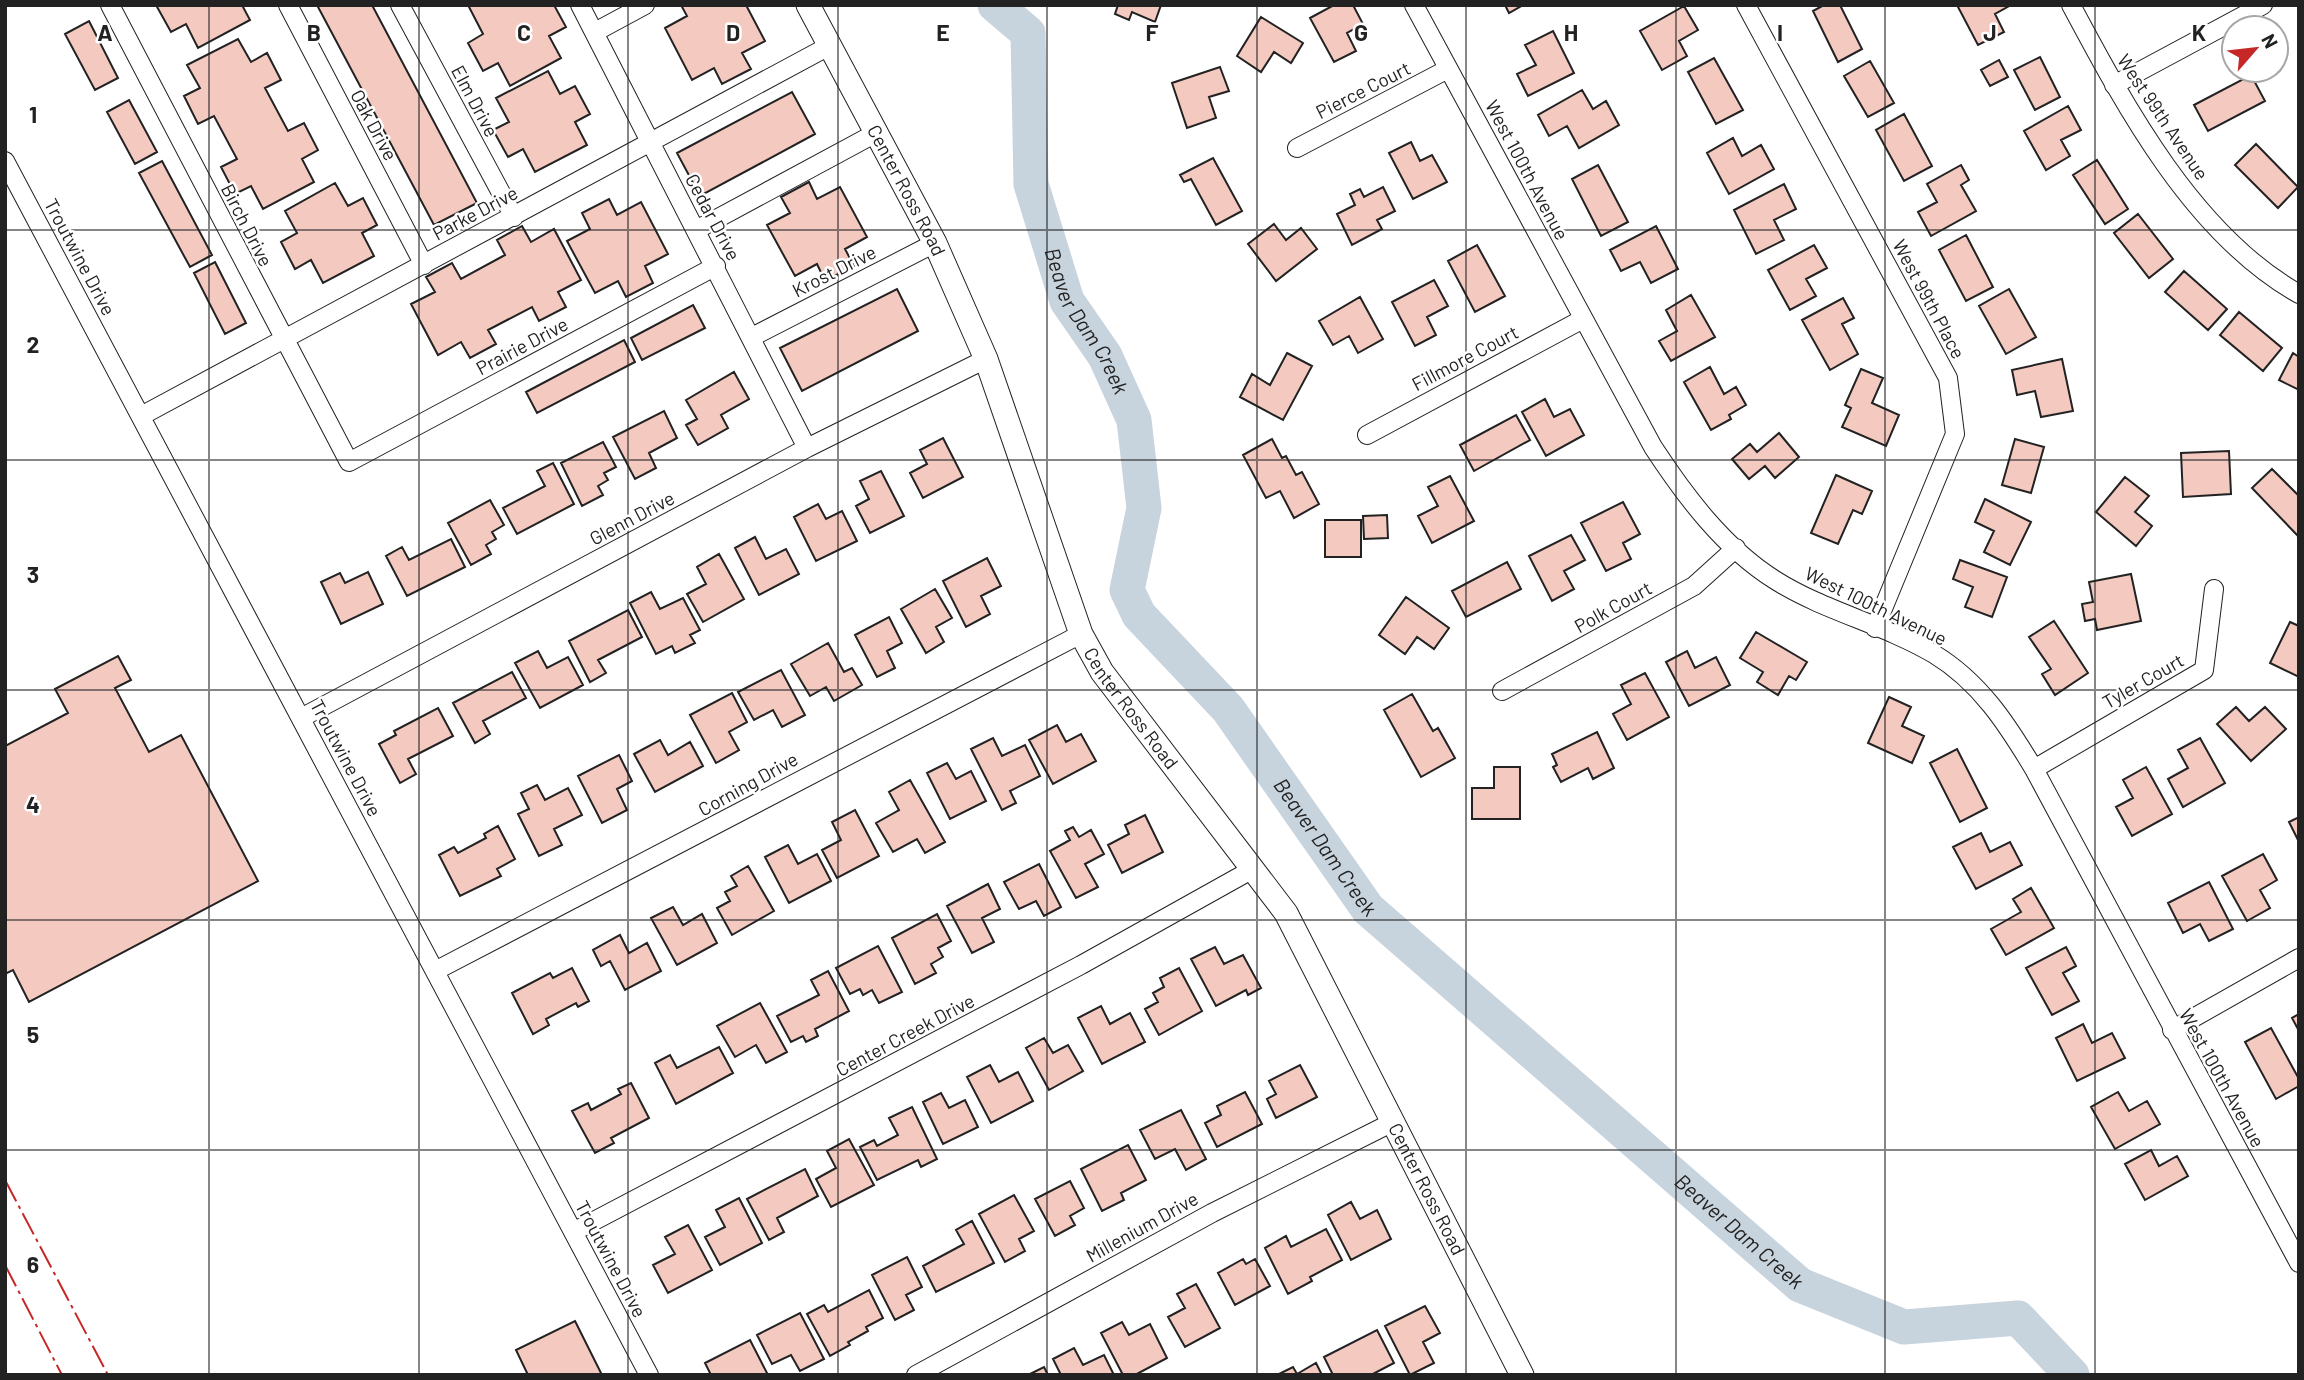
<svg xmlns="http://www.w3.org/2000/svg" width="2304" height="1380" font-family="Barlow,sans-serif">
<rect width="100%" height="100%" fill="#fff"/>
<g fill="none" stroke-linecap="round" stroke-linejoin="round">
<path stroke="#c7d3dd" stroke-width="35" id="s1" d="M995 5 1028 33 1031 184 1067 301 1105 356 1134 420 1144 508 1127 590 1139 615 1228 709 1368 909 1800 1285 1904 1327 2018 1318 2072 1375"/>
</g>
<path fill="#f3c9c0" stroke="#222" stroke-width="2" d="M156 5H242L250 20 198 48 186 24 171 32Z
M317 5H372L477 203 434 225Z
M468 5H554L566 27 549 36 561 58 510 86 498 63 483 71 468 43 483 34Z
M681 5H746L765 41 742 53 751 69 722 84 714 68 692 80 665 28 687 16Z
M1118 5H1161L1155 22 1132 12 1129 20 1115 14Z
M1334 5H1353L1363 24 1347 33 1356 51 1334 62 1310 18Z
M1505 5H1523L1509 13Z
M1824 5H1840L1862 49 1838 62 1813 11Z
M1957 5H2011L1995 14 2004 32 1978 45Z
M1684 6 1698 30 1679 41 1687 56 1662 70 1640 31Z
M1261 17 1303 43 1291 63 1274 52 1261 72 1237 56Z
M89 21 118 78 95 90 65 34Z
M1553 31 1574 73 1528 96 1517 74 1536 65 1525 45Z
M238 39 251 62 267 53 281 80 265 88 288 131 304 123 318 150 302 159 314 182 263 209 251 186 235 194 221 167 237 159 214 116 198 124 184 96 200 88 187 65Z
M2040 57 2060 97 2035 110 2014 70Z
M1714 58 1743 110 1716 124 1688 72Z
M1999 60 2008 77 1990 86 1981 70Z
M1870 61 1894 103 1868 117 1844 76Z
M1220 67 1229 91 1209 97 1216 118 1187 128 1172 83Z
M548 71 560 94 575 86 590 114 575 122 587 145 535 172 523 149 508 157 493 130 509 122 496 98Z
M2251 75 2265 101 2208 131 2194 105Z
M1582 90 1593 109 1606 101 1619 125 1579 148 1567 126 1549 136 1538 115Z
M792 92 815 134 700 196 677 153Z
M129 100 157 152 135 164 107 112Z
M2068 106 2081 130 2061 140 2070 156 2046 170 2024 131Z
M1904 114 1932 166 1904 181 1876 130Z
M1733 138 1742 156 1761 145 1774 169 1729 194 1707 153Z
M1411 142 1420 161 1432 155 1447 182 1413 199 1389 153Z
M2256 144 2298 187 2278 208 2235 165Z
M1213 158 1242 211 1216 225 1191 179 1184 182 1180 175Z
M2097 160 2128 209 2105 224 2073 175Z
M162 161 212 255 190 267 139 173Z
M1598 165 1628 222 1601 236 1572 179Z
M1961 165 1969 180 1961 185 1976 211 1931 236 1918 212 1937 202 1927 184Z
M809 182 817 199 840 187 867 237 845 249 854 266 825 281 817 264 795 276 767 225 790 213 781 197Z
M335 183 348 206 363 198 377 225 362 233 374 256 323 283 311 260 295 269 281 242 297 233 285 211Z
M1784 184 1796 209 1774 220 1784 240 1756 254 1734 210Z
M1383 187 1395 211 1377 220 1382 229 1352 245 1337 214 1355 205 1350 194 1360 189 1364 197Z
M609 199 617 215 641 202 668 254 645 266 653 283 626 297 618 281 595 293 567 241 590 229 582 213Z
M2138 214 2173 259 2149 278 2114 233Z
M1274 224 1286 240 1301 228 1317 249 1276 281 1248 244Z
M522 226 531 242 554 229 581 280 558 292 566 307 539 321 532 307 488 330 496 344 470 358 461 342 438 355 411 304 435 292 426 277 452 263 461 279 505 255 497 240Z
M1656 226 1678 269 1651 283 1640 262 1621 271 1610 250Z
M1966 235 1993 287 1966 301 1939 250Z
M1477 245 1505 296 1475 312 1448 261Z
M1814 245 1827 268 1806 279 1816 296 1790 310 1768 270Z
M215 262 246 323 225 334 194 273Z
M2184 271 2227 309 2208 330 2165 292Z
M1434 280 1448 306 1427 317 1436 335 1415 346 1392 302Z
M897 289 918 331 802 391 780 348Z
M2009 289 2036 337 2006 354 1979 306Z
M1691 295 1715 337 1671 361 1659 341 1677 331 1666 310Z
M1360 297 1383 339 1358 353 1349 336 1333 345 1319 321Z
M1843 298 1854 318 1842 324 1858 354 1830 370 1802 320Z
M693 305 705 328 642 360 631 338Z
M2239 312 2282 348 2263 371 2220 335Z
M624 340 635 362 537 413 526 392Z
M1287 353 1312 366 1283 420 1240 397 1252 374 1270 385Z
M2293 353 2299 357V390L2279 380Z
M2062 359 2073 411 2041 417 2035 391 2017 395 2012 370Z
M1710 367 1724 394 1736 387 1746 405 1729 415 1731 419 1711 430 1684 382Z
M1861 369 1883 378 1872 403 1899 415 1886 446 1842 427 1851 408 1845 405Z
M734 372 749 399 721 415 728 428 698 445 686 425 697 419 686 400Z
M1545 399 1554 417 1570 409 1584 435 1546 456 1522 412Z
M664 411 677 438 649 453 656 468 635 479 613 437Z
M1516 415 1530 440 1474 471 1460 445Z
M1779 433 1799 457 1775 478 1765 466 1749 479 1732 459 1750 444 1757 452Z
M943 438 963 477 923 498 910 473 927 464 920 450Z
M1272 439 1282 458 1286 456 1296 475 1302 472 1319 504 1294 518 1280 491 1266 498 1243 455Z
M2015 439 2044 447 2031 493 2002 485Z
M603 442 616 467 604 473 608 480 598 486 603 495 582 506 561 463Z
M2229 451 2231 494 2183 497 2181 453Z
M553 463 574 504 517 534 503 508 545 486 537 471Z
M2272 469 2299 496 2298 536 2252 488Z
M881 471 904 516 870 533 856 506 869 499 860 481Z
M1836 475 1872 491 1862 514 1853 510 1838 544 1811 533Z
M1450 476 1474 521 1432 543 1418 516 1438 506 1428 487Z
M2125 477 2149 496 2135 512 2152 526 2136 546 2096 512Z
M1985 499 2031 522 2010 565 1984 552 1994 531 1975 522Z
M490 500 504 525 492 532 496 539 486 545 491 554 471 565 448 523Z
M1623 502 1640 534 1623 543 1631 559 1606 571 1581 523Z
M818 504 826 519 842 511 857 541 816 561 794 517Z
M1387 515 1388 538 1364 539 1363 516Z
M1325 520H1361V557H1325Z
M1571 535 1585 560 1564 571 1574 589 1552 601 1529 556Z
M755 537 766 559 786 549 799 574 759 595 735 548Z
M451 539 465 567 407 596 386 556 402 547 409 560Z
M719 554 744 599 703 622 687 594 706 584 697 567Z
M987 558 1001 586 981 596 990 614 966 627 943 581Z
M1960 560 2007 577 1992 617 1965 607 1973 587 1953 579Z
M1507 562 1521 589 1466 617 1452 591Z
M368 572 383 604 341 624 321 582 340 573 345 583Z
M2131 574 2141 621 2097 630 2095 619 2085 621 2082 604 2093 602 2089 582Z
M935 589 952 618 936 627 944 642 926 653 901 609Z
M651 592 660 609 683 598 700 630 690 635 695 643 675 653 672 646 656 654 630 603Z
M1406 597 1449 628 1434 649 1417 637 1405 654 1379 635Z
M628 610 642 637 598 660 606 673 590 682 569 641Z
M889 617 902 643 887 651 895 668 877 677 855 635Z
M2054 621 2088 673 2055 695 2042 674 2051 669 2029 637Z
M2290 622 2299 626V677L2270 663Z
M1756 632 1807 662 1796 680 1789 676 1778 695 1757 682 1763 672 1740 658Z
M828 643 844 672 852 668 862 685 834 701 826 687 810 696 791 664Z
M538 651 547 668 568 657 583 685 540 708 515 663Z
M1687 651 1695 668 1716 657 1730 685 1689 706 1666 662Z
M118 656 131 680 115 688 149 752 181 735 258 881 29 1002 13 970 5 974V746L68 713 55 689Z
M781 670 805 715 782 727 773 710 754 720 738 692Z
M512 672 526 698 483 721 490 734 475 743 453 703Z
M1645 673 1669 717 1627 740 1613 714 1631 704 1621 685Z
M732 693 747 722 729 732 739 750 716 763 690 715Z
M1412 694 1433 731 1438 728 1455 758 1421 777 1384 710Z
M1889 697 1911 707 1902 726 1924 736 1912 763 1868 743Z
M2236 707 2249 721 2265 707 2286 729 2251 761 2217 724Z
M438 708 453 736 408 759 416 774 400 783 379 744 396 735 394 731Z
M1057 725 1066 742 1081 734 1096 761 1053 784 1029 740Z
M1597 732 1614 768 1593 779 1588 768 1561 782 1553 767 1557 765 1552 754Z
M993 738 1002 756 1025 745 1040 776 1010 791 1016 803 1002 810 971 749Z
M2200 738 2225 783 2183 807 2168 779 2188 768 2178 750Z
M660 740 668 755 690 742 703 766 655 792 634 754Z
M1957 749 1987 808 1960 822 1930 763Z
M619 755 632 781 617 789 627 810 602 823 578 776Z
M947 763 956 779 971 771 986 801 950 819 927 773Z
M1494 767H1520V819H1472V788H1494Z
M2146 767 2172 814 2132 836 2116 807 2133 798 2123 780Z
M910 780 945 842 925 853 917 839 893 852 876 823 899 810 889 792Z
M537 785 545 800 568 788 582 815 554 829 562 845 539 856 518 814 529 809 521 793Z
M855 810 879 856 837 878 822 850 841 840 832 822Z
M1145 815 1163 852 1122 873 1108 845 1129 834 1125 825Z
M2299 817V842L2289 822Z
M498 826 515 859 497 869 501 876 460 896 439 855 454 847 458 853 486 838 484 834Z
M1073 827 1079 837 1091 830 1104 854 1085 864 1098 887 1076 898 1050 851 1070 840 1065 831Z
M1981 833 1990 852 2010 842 2022 865 1976 889 1953 847Z
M788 845 798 864 817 854 831 881 789 903 765 857Z
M2263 854 2277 880 2260 890 2270 908 2247 921 2222 876Z
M1039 864 1061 907 1044 916 1036 901 1019 909 1004 882Z
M748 866 774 911 732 935 717 908 730 901 725 892 737 886 731 876Z
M2209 882 2233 929 2209 941 2200 924 2183 933 2168 903Z
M988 884 1000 909 982 918 994 942 972 953 947 906Z
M2031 888 2054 928 2006 955 1991 929 2021 912 2013 899Z
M673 907 683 925 702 914 717 943 677 965 651 918Z
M937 914 951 941 938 948 943 957 931 964 936 973 915 984 892 938Z
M620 935 629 953 647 943 661 971 625 990 610 961 601 966 593 950Z
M878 946 902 992 879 1003 872 990 863 995 860 989 850 994 836 968Z
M1215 947 1224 964 1243 955 1261 988 1248 995 1246 990 1216 1006 1191 959Z
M2066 947 2076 966 2063 973 2079 1001 2052 1015 2026 968Z
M572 968 589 1001 578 1007 576 1003 546 1019 549 1025 533 1034 512 993 550 973 553 978Z
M1179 968 1202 1011 1159 1035 1145 1009 1158 1002 1153 993 1164 987 1160 978Z
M828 971 849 1011 815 1029 818 1036 806 1042 803 1036 791 1042 777 1016 819 995 811 980Z
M760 1003 787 1052 766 1063 756 1045 735 1057 717 1026Z
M1101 1006 1110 1024 1130 1013 1145 1042 1102 1064 1078 1018Z
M2299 1014V1031L2292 1018Z
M2083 1024 2092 1043 2112 1033 2125 1058 2077 1081 2056 1038Z
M2271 1028 2299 1079V1086L2276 1099 2245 1042Z
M1044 1038 1053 1053 1068 1045 1083 1071 1049 1090 1026 1048Z
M719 1047 733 1073 676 1104 655 1063 670 1055 677 1068Z
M990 1065 999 1082 1018 1072 1033 1101 991 1123 967 1077Z
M1300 1065 1317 1097 1276 1118 1267 1099 1276 1094 1269 1081Z
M631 1083 649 1118 611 1138 614 1143 595 1153 572 1111 588 1103 591 1110 621 1094 618 1089Z
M1245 1092 1262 1124 1217 1147 1205 1123 1221 1115 1217 1106Z
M2118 1092 2129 1111 2147 1101 2160 1124 2115 1149 2091 1107Z
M941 1093 949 1108 965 1100 978 1127 943 1144 923 1102Z
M912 1107 937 1159 921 1167 918 1160 877 1180 860 1147 874 1140 877 1146 898 1135 889 1118Z
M1181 1110 1206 1159 1186 1170 1175 1149 1155 1159 1140 1130Z
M849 1139 874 1185 831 1207 816 1179 836 1168 827 1151Z
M1128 1145 1146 1180 1121 1193 1124 1200 1102 1211 1081 1169Z
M2151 1150 2159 1166 2177 1156 2188 1176 2145 1200 2125 1164Z
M805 1169 818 1196 777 1218 784 1232 769 1240 747 1199Z
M1070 1181 1084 1208 1070 1216 1075 1225 1055 1236 1035 1199Z
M1014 1195 1034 1231 1019 1239 1025 1251 1005 1262 979 1214Z
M739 1198 762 1243 720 1265 705 1237 725 1227 716 1210Z
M1351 1202 1360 1219 1377 1210 1391 1239 1351 1260 1328 1215Z
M972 1221 994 1263 936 1292 923 1266 964 1244 956 1230Z
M688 1225 712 1270 668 1293 653 1265 675 1254 665 1237Z
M1326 1229 1342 1260 1310 1277 1312 1281 1288 1294 1265 1248 1286 1236 1291 1247Z
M907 1257 922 1287 906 1295 914 1310 895 1320 872 1275Z
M1243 1259 1246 1264 1255 1259 1270 1286 1235 1305 1218 1273Z
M1196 1284 1220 1328 1185 1347 1168 1317 1185 1308 1177 1294Z
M869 1290 883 1318 866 1327 868 1331 848 1342 850 1345 830 1356 807 1314 824 1305 828 1312Z
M1425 1306 1440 1333 1423 1342 1434 1363 1410 1375 1385 1326Z
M800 1313 824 1359 800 1371 791 1355 772 1364 757 1335Z
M575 1321 602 1375H528L516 1350Z
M1122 1322 1129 1335 1150 1324 1167 1358 1135 1375H1123L1101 1333Z
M1377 1330 1394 1363 1371 1375H1333L1324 1357Z
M750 1340 768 1375H711L705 1363Z
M1074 1348 1083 1365 1104 1355 1114 1375H1061L1053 1359Z
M1316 1363 1322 1375H1277L1293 1367 1297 1374Z
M1044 1367 1048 1375H1028Z"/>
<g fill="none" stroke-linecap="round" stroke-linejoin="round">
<g stroke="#222" stroke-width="20">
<path id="minor" d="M110 5 349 462 716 266
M288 5 424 265
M400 5 514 217
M580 5 807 448
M1414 5 1653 447C1685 496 1724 548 1775 580 1824 611 1883 624 1934 654 1980 682 2007 724 2034 769L2299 1263
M1746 5 1948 378 1955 434 1875 628
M2071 5C2126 108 2194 235 2299 294
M595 32 645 5
M2114 85 2263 5
M1297 148 1448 69
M5 161 649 1375
M696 230 876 133
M752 337 935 243
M141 416 829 46
M1367 435 1583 319
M1502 691 1694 586 1736 548
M301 718 807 448 986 359
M2034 769 2204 670 2214 589
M435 971 1081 634
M2172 1030 2299 958
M573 1232 1081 965 1253 869
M916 1375 1212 1213 1391 1123"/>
</g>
<g stroke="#222" stroke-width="25">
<g id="tertiary">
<path id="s2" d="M808 5 935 243 986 359 1081 634 1102 672 1286 913 1522 1375"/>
</g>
</g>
<use href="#minor" stroke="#fff" stroke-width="18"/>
<use href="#tertiary" stroke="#fff" stroke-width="23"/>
<path stroke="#c62828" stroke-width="2" stroke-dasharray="24 5 3.5 5" stroke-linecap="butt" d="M5 1180 108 1375
M5 1265 62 1375"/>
</g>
<path fill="none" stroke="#222" stroke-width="2" stroke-opacity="0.55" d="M209 5V1375M419 5V1375M628 5V1375M838 5V1375M1047 5V1375M1257 5V1375M1466 5V1375M1676 5V1375M1885 5V1375M2095 5V1375M5 230H2299M5 460H2299M5 690H2299M5 920H2299M5 1150H2299"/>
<g text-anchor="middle" stroke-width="5" stroke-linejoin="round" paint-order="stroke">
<g font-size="19" fill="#222" stroke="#fff">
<text transform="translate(1363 90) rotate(-27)" y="7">Pierce Court</text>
<text transform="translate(475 101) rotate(62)" y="7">Elm Drive</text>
<text transform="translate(2163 117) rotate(56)" y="7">West 99th Avenue</text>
<text transform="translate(374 125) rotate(62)" y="7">Oak Drive</text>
<text transform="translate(1527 170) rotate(62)" y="7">West 100th Avenue</text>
<text dy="7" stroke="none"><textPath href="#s2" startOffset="210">Center Ross Road</textPath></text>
<text transform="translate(475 213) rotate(-28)" y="7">Parke Drive</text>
<text transform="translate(713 217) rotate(62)" y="7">Cedar Drive</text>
<text transform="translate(247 225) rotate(63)" y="7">Birch Drive</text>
<text transform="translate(80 257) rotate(62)" y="7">Troutwine Drive</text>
<text transform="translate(834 271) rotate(-27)" y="7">Krost Drive</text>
<text transform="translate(1929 299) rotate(62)" y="7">West 99th Place</text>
<text transform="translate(522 346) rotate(-28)" y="7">Prairie Drive</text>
<text transform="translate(1465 358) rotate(-28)" y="7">Fillmore Court</text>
<text transform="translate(632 518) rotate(-28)" y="7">Glenn Drive</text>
<text transform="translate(1876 606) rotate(26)" y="7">West 100th Avenue</text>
<text transform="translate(1613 607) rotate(-29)" y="7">Polk Court</text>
<text transform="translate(2143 681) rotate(-30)" y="7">Tyler Court</text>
<text dy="7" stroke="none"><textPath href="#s2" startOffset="777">Center Ross Road</textPath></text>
<text transform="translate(346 758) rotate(62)" y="7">Troutwine Drive</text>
<text transform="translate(748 784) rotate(-29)" y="7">Corning Drive</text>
<text transform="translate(905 1035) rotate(-28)" y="7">Center Creek Drive</text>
<text transform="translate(2222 1078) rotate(61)" y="7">West 100th Avenue</text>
<text dy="7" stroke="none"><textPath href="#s2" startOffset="1344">Center Ross Road</textPath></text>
<text transform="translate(1142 1227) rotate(-29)" y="7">Millenium Drive</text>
<text transform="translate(611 1259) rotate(62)" y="7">Troutwine Drive</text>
</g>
<g font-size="21" font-style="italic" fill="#222" stroke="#fff">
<text dy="7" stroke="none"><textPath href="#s1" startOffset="343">Beaver Dam Creek</textPath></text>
<text dy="7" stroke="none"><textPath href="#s1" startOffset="952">Beaver Dam Creek</textPath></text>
<text dy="7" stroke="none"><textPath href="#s1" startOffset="1519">Beaver Dam Creek</textPath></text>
</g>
</g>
<g font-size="23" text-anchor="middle" font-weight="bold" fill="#222" stroke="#fff" stroke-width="5" stroke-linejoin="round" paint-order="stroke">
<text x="105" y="41">A</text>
<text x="314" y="41">B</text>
<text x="524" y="41">C</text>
<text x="733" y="41">D</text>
<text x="943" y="41">E</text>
<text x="1152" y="41">F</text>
<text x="1361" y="41">G</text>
<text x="1571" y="41">H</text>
<text x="1780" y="41">I</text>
<text x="1990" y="41">J</text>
<text x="2199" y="41">K</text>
<text x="33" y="123">1</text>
<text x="33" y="353">2</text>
<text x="33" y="583">3</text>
<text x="33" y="813">4</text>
<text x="33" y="1043">5</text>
<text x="33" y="1273">6</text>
</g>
<rect width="2304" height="1380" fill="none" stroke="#222222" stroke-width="14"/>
<g transform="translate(2255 49) rotate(62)"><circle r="33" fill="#ffffff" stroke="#a7a7a7" stroke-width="2"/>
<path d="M0-5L12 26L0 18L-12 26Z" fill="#c62828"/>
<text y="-10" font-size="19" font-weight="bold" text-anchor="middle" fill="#222222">N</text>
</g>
</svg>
